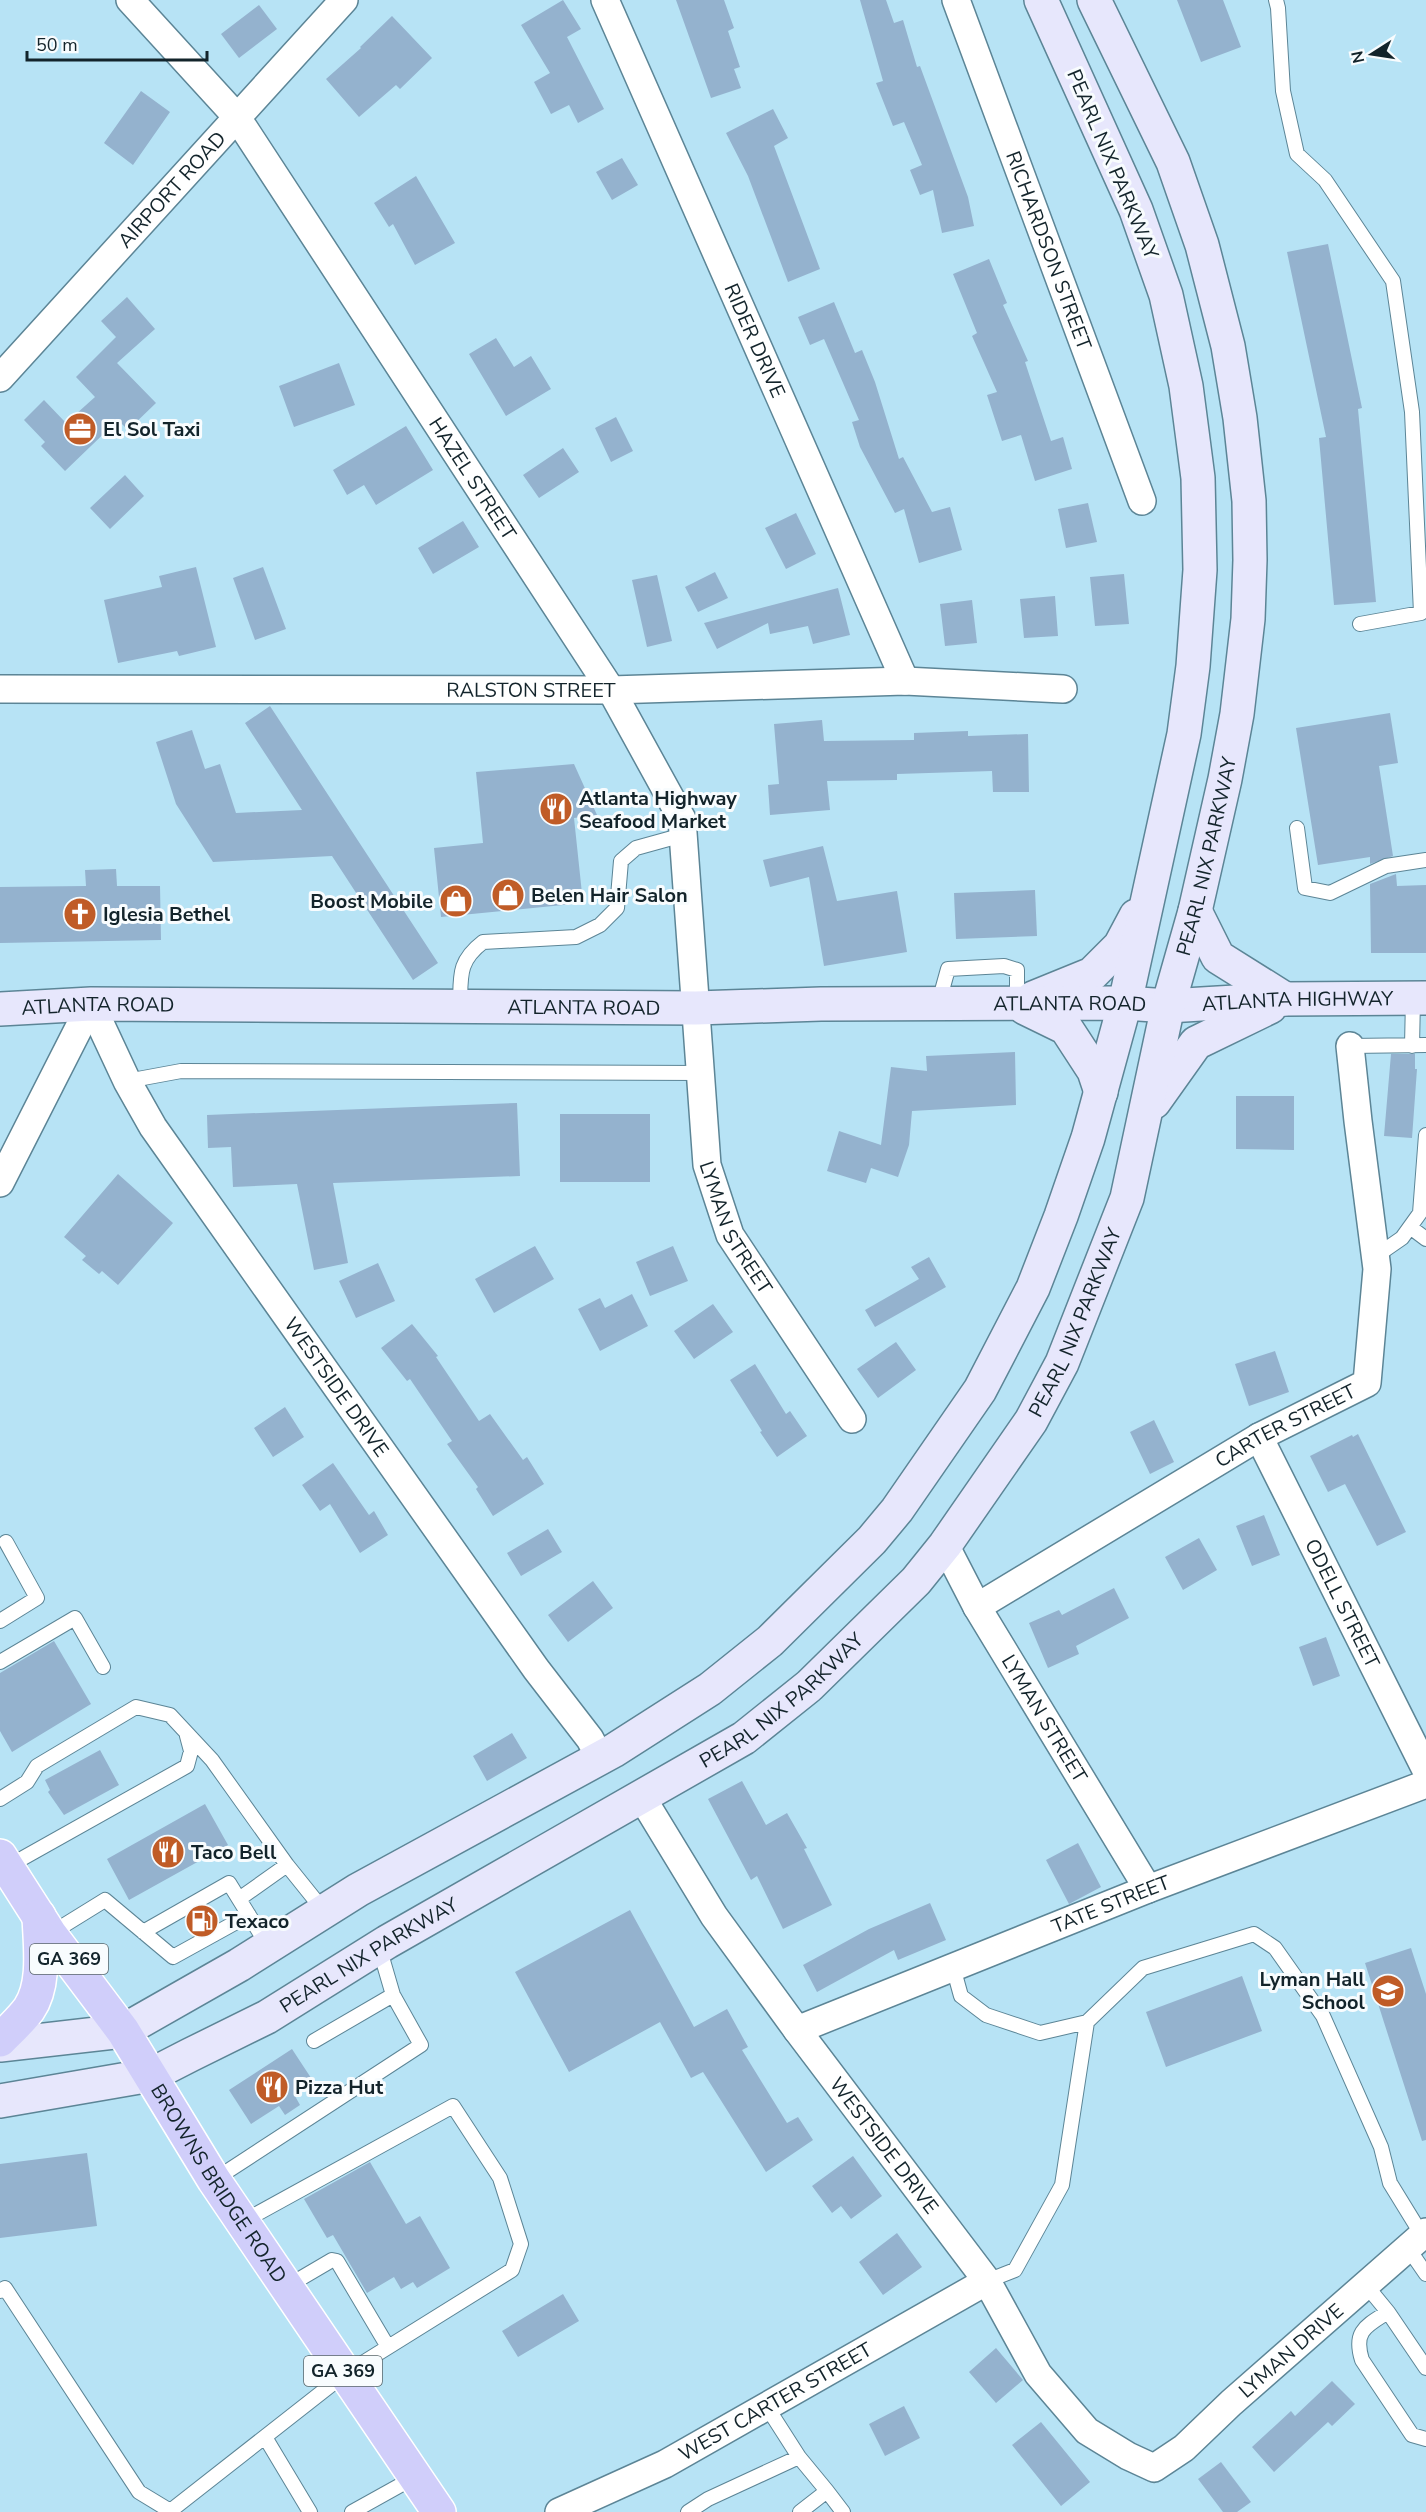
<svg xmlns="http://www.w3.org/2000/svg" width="1426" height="2512" font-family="'Nunito Sans',sans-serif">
<rect width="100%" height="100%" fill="#b7e3f5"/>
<path fill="#94b2ce" d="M563 0 581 29 567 37 604 109 578 123 569 105 551 114 534 82 550 73 521 25Z
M676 0H724L734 28 728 31 740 67 734 69 741 88 711 98Z
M860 0H886L894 23 903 20 917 67 920 66 968 197 974 226 942 233 933 190 920 195 910 170 922 165 904 122 893 126 876 83 883 81Z
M1177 0H1223L1241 47 1201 62Z
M259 5 277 29 239 58 221 34Z
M392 16 432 58 400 89 396 85 359 117 326 79 361 48 360 47Z
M141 91 170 112 133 165 104 143Z
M773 109 788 138 774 146 820 269 788 282 748 176 726 133Z
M622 158 638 185 612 200 596 172Z
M416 176 455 243 415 265 393 224 389 227 374 203Z
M1328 244 1362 408 1358 409 1376 602 1334 605 1319 438 1326 437 1287 252Z
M989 259 1007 303 1003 305 1028 361 1025 362 1051 441 1063 437 1072 469 1035 481 1021 435 1002 441 987 395 997 392 972 336 977 333 953 274Z
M127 297 155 329 117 363 156 403 128 430 118 420 65 471 41 446 45 442 24 420 44 400 66 423 95 397 76 377 116 337 101 321Z
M834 302 855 353 862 350 875 382 899 459 903 457 932 512 950 507 962 550 919 563 904 509 895 513 860 447 852 422 859 420 824 339 810 345 798 317Z
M496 338 514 367 531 356 551 389 506 416 469 354Z
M339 363 355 405 294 427 279 386Z
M616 417 633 451 611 462 595 428Z
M406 426 433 470 376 505 364 485 347 495 333 470Z
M563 448 579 472 539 498 523 475Z
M125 475 144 496 110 529 90 508Z
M1088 503 1097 542 1066 548 1058 509Z
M796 513 816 554 786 569 765 528Z
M463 521 479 547 433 574 418 548Z
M196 567 216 647 179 656 177 651 118 663 104 600 162 587 159 576Z
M263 567 286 629 255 640 233 578Z
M715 572 728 598 698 612 685 587Z
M1124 574 1129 624 1095 626 1090 577Z
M657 575 672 641 647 647 632 580Z
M838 588 850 635 813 644 808 626 770 634 768 623 717 649 704 623Z
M1055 596 1058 636 1024 638 1020 599Z
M972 600 977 643 945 646 940 604Z
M270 706 438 963 413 980 332 856 213 862 176 804 156 742 192 730 205 769 220 764 236 813 302 810 245 723Z
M1390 713 1398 763 1379 766 1393 856 1370 864V857L1318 865 1296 728Z
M822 720 824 741 914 740V733L968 731V736L1028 734 1029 792H993L992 771 897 774V780L827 781 830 810 770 815 768 785 779 784 774 724Z
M574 764 597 815 574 818 583 903 441 917 434 848 483 843 476 772Z
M823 846 837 901 897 891 907 952 824 966 809 877 770 887 763 860Z
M116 869 117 886H160L161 940 0 943V887L86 886 85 870Z
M1396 874 1397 886 1426 885V953H1371L1370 884Z
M1035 890 1037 936 956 939 954 893Z
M1015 1052 1016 1105 912 1111 909 1145 898 1177 871 1168 866 1183 827 1171 839 1131 881 1145 891 1067 927 1071 926 1056Z
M1391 1054H1415V1069H1417L1412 1138 1384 1136Z
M1236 1096H1294V1150L1236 1149Z
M517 1103 520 1176 333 1183 348 1263 314 1270 297 1184 233 1187 231 1147 208 1148 207 1115Z
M560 1114H650V1182H560Z
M118 1174 173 1223 118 1285 102 1271 99 1274 82 1260 86 1256 64 1237Z
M535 1246 554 1279 494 1313 475 1279Z
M673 1246 688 1281 650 1296 636 1262Z
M929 1257 946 1287 875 1327 865 1310 919 1279 911 1267Z
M378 1263 395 1301 356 1318 339 1281Z
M632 1294 648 1326 600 1351 578 1309 600 1298 605 1308Z
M713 1304 733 1332 694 1359 674 1331Z
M412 1324 438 1356 436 1357 479 1421 490 1414 523 1460 527 1457 544 1484 493 1516 476 1489 478 1487 447 1444 452 1441 410 1379 407 1381 381 1348Z
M896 1342 916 1370 878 1398 857 1369Z
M1275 1351 1289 1392 1249 1406 1235 1364Z
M755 1364 786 1414 790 1411 807 1436 777 1457 760 1432 762 1431 730 1380Z
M285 1407 304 1437 273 1457 254 1428Z
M1154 1420 1174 1462 1150 1474 1130 1432Z
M1358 1434 1406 1532 1377 1546 1345 1484 1328 1492 1310 1456 1352 1435 1353 1437Z
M333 1463 369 1515 374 1511 388 1535 360 1553 330 1504 320 1511 302 1485Z
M1264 1515 1280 1555 1252 1566 1236 1526Z
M548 1529 562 1552 521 1576 507 1553Z
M1199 1538 1217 1570 1183 1590 1165 1557Z
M593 1581 613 1608 568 1642 548 1615Z
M1114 1588 1129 1618 1076 1646 1079 1654 1048 1668 1029 1623 1059 1610 1062 1615Z
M1326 1637 1340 1676 1313 1686 1299 1647Z
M54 1641 91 1704 12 1752 0 1731V1673Z
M512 1733 527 1758 487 1781 473 1756Z
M100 1750 119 1785 64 1815 48 1792 50 1790 45 1780Z
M742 1781 766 1825 787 1813 807 1848 804 1849 832 1905 783 1929 757 1876 751 1880 708 1799Z
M205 1804 228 1845 129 1900 107 1859Z
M1078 1843 1101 1887 1069 1904 1046 1860Z
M930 1903 946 1940 898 1960 894 1950 817 1992 803 1965 869 1929Z
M630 1910 694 2027 727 2009 748 2047 742 2050 787 2123 798 2117 813 2140 766 2172 703 2072 691 2078 660 2022 569 2072 515 1972Z
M1411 1948 1426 1994V2140L1422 2141 1365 1963Z
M1242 1976 1262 2031 1166 2067 1146 2012Z
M292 2049 315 2084 295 2096 300 2105 285 2115 279 2106 251 2124 229 2090Z
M87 2153 97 2226 0 2238V2164Z
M853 2156 882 2196 851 2219 841 2206 832 2213 812 2186Z
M370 2162 406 2224 420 2216 450 2268 417 2288 413 2282 401 2289 394 2277 367 2293 333 2235 327 2238 304 2199Z
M897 2233 922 2267 883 2295 859 2262Z
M563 2294 579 2321 518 2357 502 2331Z
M996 2348 1023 2380 996 2403 969 2372Z
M1332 2381 1355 2404 1332 2426 1328 2422 1274 2472 1252 2447 1291 2411 1295 2416Z
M904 2406 920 2438 885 2456 869 2424Z
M1041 2422 1090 2482 1061 2506 1012 2445Z
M1221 2462 1251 2502 1237 2512H1223L1198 2479Z"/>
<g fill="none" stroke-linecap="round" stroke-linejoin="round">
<g stroke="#5c8596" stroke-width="16">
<path id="service" d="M1276 0 1278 8 1283 91 1297 154 1325 180 1393 281 1412 412 1421 613 1360 624
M1297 828 1305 888 1330 893 1386 866 1426 860
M938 1005 948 969 1004 966 1017 970V1005
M460 1007C461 977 457 962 483 942L576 937 600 925 617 908 621 861 636 848 683 835
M1350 1046 1426 1045
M1412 1046 1413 999
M127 1081 181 1071 701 1073
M1410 1227 1426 1239
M1376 1256 1402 1238 1420 1213 1426 1135
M0 1621 37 1598 6 1542
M0 1662 75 1618 103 1667
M0 1799 27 1782 37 1766 136 1707 170 1715 212 1760 287 1865 324 1911
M7 1867 187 1766 191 1751 187 1736
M239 1899 287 1865
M143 1932 229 1883 268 1946
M50 1934 105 1900 173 1957 249 1915
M953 1967 961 1996 986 2015 1040 2033 1087 2022
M314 2041 393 1995
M214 2180 421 2045 393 1995 379 1947
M1408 2248 1426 2274
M987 2281 1015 2270 1062 2185 1087 2022 1143 1968 1254 1934 1275 1948 1323 2016 1381 2147 1390 2183 1422 2235
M1365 2284 1388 2312 1426 2368
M286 2287 332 2260 337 2261 388 2347
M0 2291 5 2288 139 2492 172 2512
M1388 2312C1366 2326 1353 2331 1362 2360L1412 2435 1426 2439
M265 2437 310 2512
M799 2457 827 2491 800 2512
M827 2491 843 2512
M169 2512 345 2374 512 2270 521 2244 500 2178 453 2106 242 2222
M352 2512 415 2477
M688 2512 708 2499 799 2457 767 2407"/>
</g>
<g stroke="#5c8596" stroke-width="30">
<g id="minor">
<path id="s1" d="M130 0 236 116 611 690 682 819 707 1165 730 1235 852 1419"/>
<path id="s2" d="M605 0 905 681"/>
<path id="s3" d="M956 0 1142 501"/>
<path id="s4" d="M0 378 344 0"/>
<path id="s5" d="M0 689 611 690 905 681 1063 689"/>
<path id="s6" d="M91 1004 127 1081 153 1127 536 1669 590 1739 600 1758"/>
<path d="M0 1183 91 1004"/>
<path id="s7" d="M1259 1437 1426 1770"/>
<path id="s8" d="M945 1545 977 1607 1148 1889"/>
<path id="s9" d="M977 1607 1259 1437 1367 1383 1377 1269 1358 1121 1350 1046"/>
<path id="s10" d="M641 1796 714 1916 797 2030 987 2281 1038 2374 1087 2431 1128 2456 1154 2468 1184 2448 1231 2403 1426 2232"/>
<path id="s11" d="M797 2030 1148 1889 1426 1784"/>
<path id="s12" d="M559 2512 665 2464 987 2281"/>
</g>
</g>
<g stroke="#5c8596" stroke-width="36">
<g id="secondary">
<path d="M1195 911 1218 957 1285 999"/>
<path d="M1033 998 1092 974 1120 946 1136 916"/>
<path d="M1025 1008 1066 1028 1094 1071 1101 1092"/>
<path id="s13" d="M0 1009 91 1004 696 1008 821 1004 1125 1003 1168 1006 1285 999 1426 998"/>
<path d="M1154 1102 1196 1043 1270 1007"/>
<path d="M0 2045 123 2031 239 1965 358 1890 613 1751 710 1689 770 1641 872 1540 897 1510 980 1390 1033 1288 1061 1216 1088 1138 1125 1003 1184 734 1193 666 1200 570 1198 478 1186 386 1166 295 1136 210 1041 0"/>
<path id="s14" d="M0 2101 151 2075 190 2055 267 2017 387 1942 744 1738 809 1686 916 1581 945 1545 1031 1421 1062 1363 1127 1198 1168 1006 1195 911 1225 779 1237 714 1248 619 1250 560 1249 501 1240 418 1228 346 1202 245 1173 162 1094 0"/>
</g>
</g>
<g stroke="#fff" stroke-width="36">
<g id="primary">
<path id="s15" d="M0 1856 50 1934 123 2031 214 2180 439 2512"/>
<path d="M0 2040C10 2030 21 2020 29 2009 46 1984 40 1945 39 1916"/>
</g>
</g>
<use href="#service" stroke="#fff" stroke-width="14"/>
<use href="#minor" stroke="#fff" stroke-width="27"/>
<use href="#secondary" stroke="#e7e7fc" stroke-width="33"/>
<use href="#primary" stroke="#d0cefa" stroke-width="33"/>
</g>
<defs>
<g id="office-disc" transform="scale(1.725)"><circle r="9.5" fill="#c05c27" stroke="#f8fcfe"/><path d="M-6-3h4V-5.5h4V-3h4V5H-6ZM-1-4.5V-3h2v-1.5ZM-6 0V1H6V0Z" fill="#fff"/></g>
<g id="restaurant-disc" transform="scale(1.725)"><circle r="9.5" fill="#c05c27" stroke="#f8fcfe"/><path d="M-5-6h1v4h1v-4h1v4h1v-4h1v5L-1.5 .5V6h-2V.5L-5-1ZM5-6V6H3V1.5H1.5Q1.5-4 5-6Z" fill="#fff"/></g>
<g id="shop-disc" transform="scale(1.725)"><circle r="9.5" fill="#c05c27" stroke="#f8fcfe"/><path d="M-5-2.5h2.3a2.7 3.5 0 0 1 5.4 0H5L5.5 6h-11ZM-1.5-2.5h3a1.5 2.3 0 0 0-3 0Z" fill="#fff"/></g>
<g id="church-disc" transform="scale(1.725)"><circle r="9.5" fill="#c05c27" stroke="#f8fcfe"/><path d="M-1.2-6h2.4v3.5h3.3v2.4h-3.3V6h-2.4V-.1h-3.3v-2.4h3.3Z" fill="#fff"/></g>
<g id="fuel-disc" transform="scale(1.725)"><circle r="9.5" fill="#c05c27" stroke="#f8fcfe"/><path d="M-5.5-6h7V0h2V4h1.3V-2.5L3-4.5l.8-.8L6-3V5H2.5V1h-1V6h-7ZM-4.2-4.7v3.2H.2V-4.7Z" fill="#fff"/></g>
<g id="school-disc" transform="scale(1.725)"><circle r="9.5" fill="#c05c27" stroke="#f8fcfe"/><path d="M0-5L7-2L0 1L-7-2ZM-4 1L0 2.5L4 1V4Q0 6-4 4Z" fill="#fff"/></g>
</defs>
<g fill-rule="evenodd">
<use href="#office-disc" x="80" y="429"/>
<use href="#restaurant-disc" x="556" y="809"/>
<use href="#shop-disc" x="508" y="895"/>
<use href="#shop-disc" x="456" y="901"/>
<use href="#church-disc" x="80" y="914"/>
<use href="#restaurant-disc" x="168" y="1852"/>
<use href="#fuel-disc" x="202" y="1921"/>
<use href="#school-disc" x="1388" y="1991"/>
<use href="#restaurant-disc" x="272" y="2087"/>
</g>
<g text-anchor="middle" stroke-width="6" stroke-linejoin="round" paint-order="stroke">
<g fill="#f8fcfe" stroke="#58656a" stroke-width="1.5">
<rect x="30" y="1944" width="78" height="30" rx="4.5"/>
<rect x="304" y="2356" width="78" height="30" rx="4.5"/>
</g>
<g font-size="18" font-weight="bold" fill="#13242b">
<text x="69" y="1965">GA 369</text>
<text x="343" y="2377">GA 369</text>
</g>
<g font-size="20" fill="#13242b" stroke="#f8fcfe">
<text transform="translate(1113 164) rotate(67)" y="7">PEARL NIX PARKWAY</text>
<text dy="7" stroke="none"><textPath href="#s4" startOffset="255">AIRPORT ROAD</textPath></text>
<text dy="7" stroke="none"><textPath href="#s3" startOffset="267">RICHARDSON STREET</textPath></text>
<text dy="7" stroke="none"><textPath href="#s2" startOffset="372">RIDER DRIVE</textPath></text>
<text dy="7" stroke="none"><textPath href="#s1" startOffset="590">HAZEL STREET</textPath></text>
<text dy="7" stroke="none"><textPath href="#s5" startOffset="531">RALSTON STREET</textPath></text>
<text dy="7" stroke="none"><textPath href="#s14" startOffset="1860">PEARL NIX PARKWAY</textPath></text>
<text dy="7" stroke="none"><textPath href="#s13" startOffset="1298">ATLANTA HIGHWAY</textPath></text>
<text dy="7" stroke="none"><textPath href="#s13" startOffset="1070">ATLANTA ROAD</textPath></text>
<text dy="7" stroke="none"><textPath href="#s13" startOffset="98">ATLANTA ROAD</textPath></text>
<text dy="7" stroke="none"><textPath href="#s13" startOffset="584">ATLANTA ROAD</textPath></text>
<text dy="7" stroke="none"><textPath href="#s1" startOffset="1406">LYMAN STREET</textPath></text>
<text dy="7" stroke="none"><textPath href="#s14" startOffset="1374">PEARL NIX PARKWAY</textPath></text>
<text dy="7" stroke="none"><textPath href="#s6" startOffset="456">WESTSIDE DRIVE</textPath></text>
<text dy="7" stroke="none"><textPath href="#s9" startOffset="358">CARTER STREET</textPath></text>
<text dy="7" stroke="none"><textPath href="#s7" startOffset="186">ODELL STREET</textPath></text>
<text dy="7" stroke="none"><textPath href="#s14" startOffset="888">PEARL NIX PARKWAY</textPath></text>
<text dy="7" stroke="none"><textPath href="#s8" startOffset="200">LYMAN STREET</textPath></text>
<text dy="7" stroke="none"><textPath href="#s11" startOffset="338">TATE STREET</textPath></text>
<text dy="7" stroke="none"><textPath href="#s14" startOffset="402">PEARL NIX PARKWAY</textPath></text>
<text dy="7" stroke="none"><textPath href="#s10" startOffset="426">WESTSIDE DRIVE</textPath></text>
<text dy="7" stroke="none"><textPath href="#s15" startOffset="394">BROWNS BRIDGE ROAD</textPath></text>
<text dy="7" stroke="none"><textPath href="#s10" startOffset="1035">LYMAN DRIVE</textPath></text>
<text dy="7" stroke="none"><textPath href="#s12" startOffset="243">WEST CARTER STREET</textPath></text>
</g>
<g font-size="20" font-weight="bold" fill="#13242b" stroke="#f8fcfe" text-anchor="start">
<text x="103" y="436">El Sol Taxi</text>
<text x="579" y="805">Atlanta Highway<tspan x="579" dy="23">Seafood Market</tspan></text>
<text x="531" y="902">Belen Hair Salon</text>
<text x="433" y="908" text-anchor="end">Boost Mobile</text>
<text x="103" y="921">Iglesia Bethel</text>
<text x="191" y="1859">Taco Bell</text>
<text x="225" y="1928">Texaco</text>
<text x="1365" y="1986" text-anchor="end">Lyman Hall<tspan x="1365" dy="23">School</tspan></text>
<text x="295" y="2094">Pizza Hut</text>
</g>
</g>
<g transform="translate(1372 54) rotate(258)" stroke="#f8fcfe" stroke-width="4.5" paint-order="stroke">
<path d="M0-4.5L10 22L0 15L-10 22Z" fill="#13242b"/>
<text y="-9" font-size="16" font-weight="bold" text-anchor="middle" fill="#13242b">N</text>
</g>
<path d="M27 51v9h180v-9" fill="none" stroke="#13242b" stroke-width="3"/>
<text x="36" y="51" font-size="18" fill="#13242b" stroke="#f8fcfe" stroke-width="4.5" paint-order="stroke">50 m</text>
</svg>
